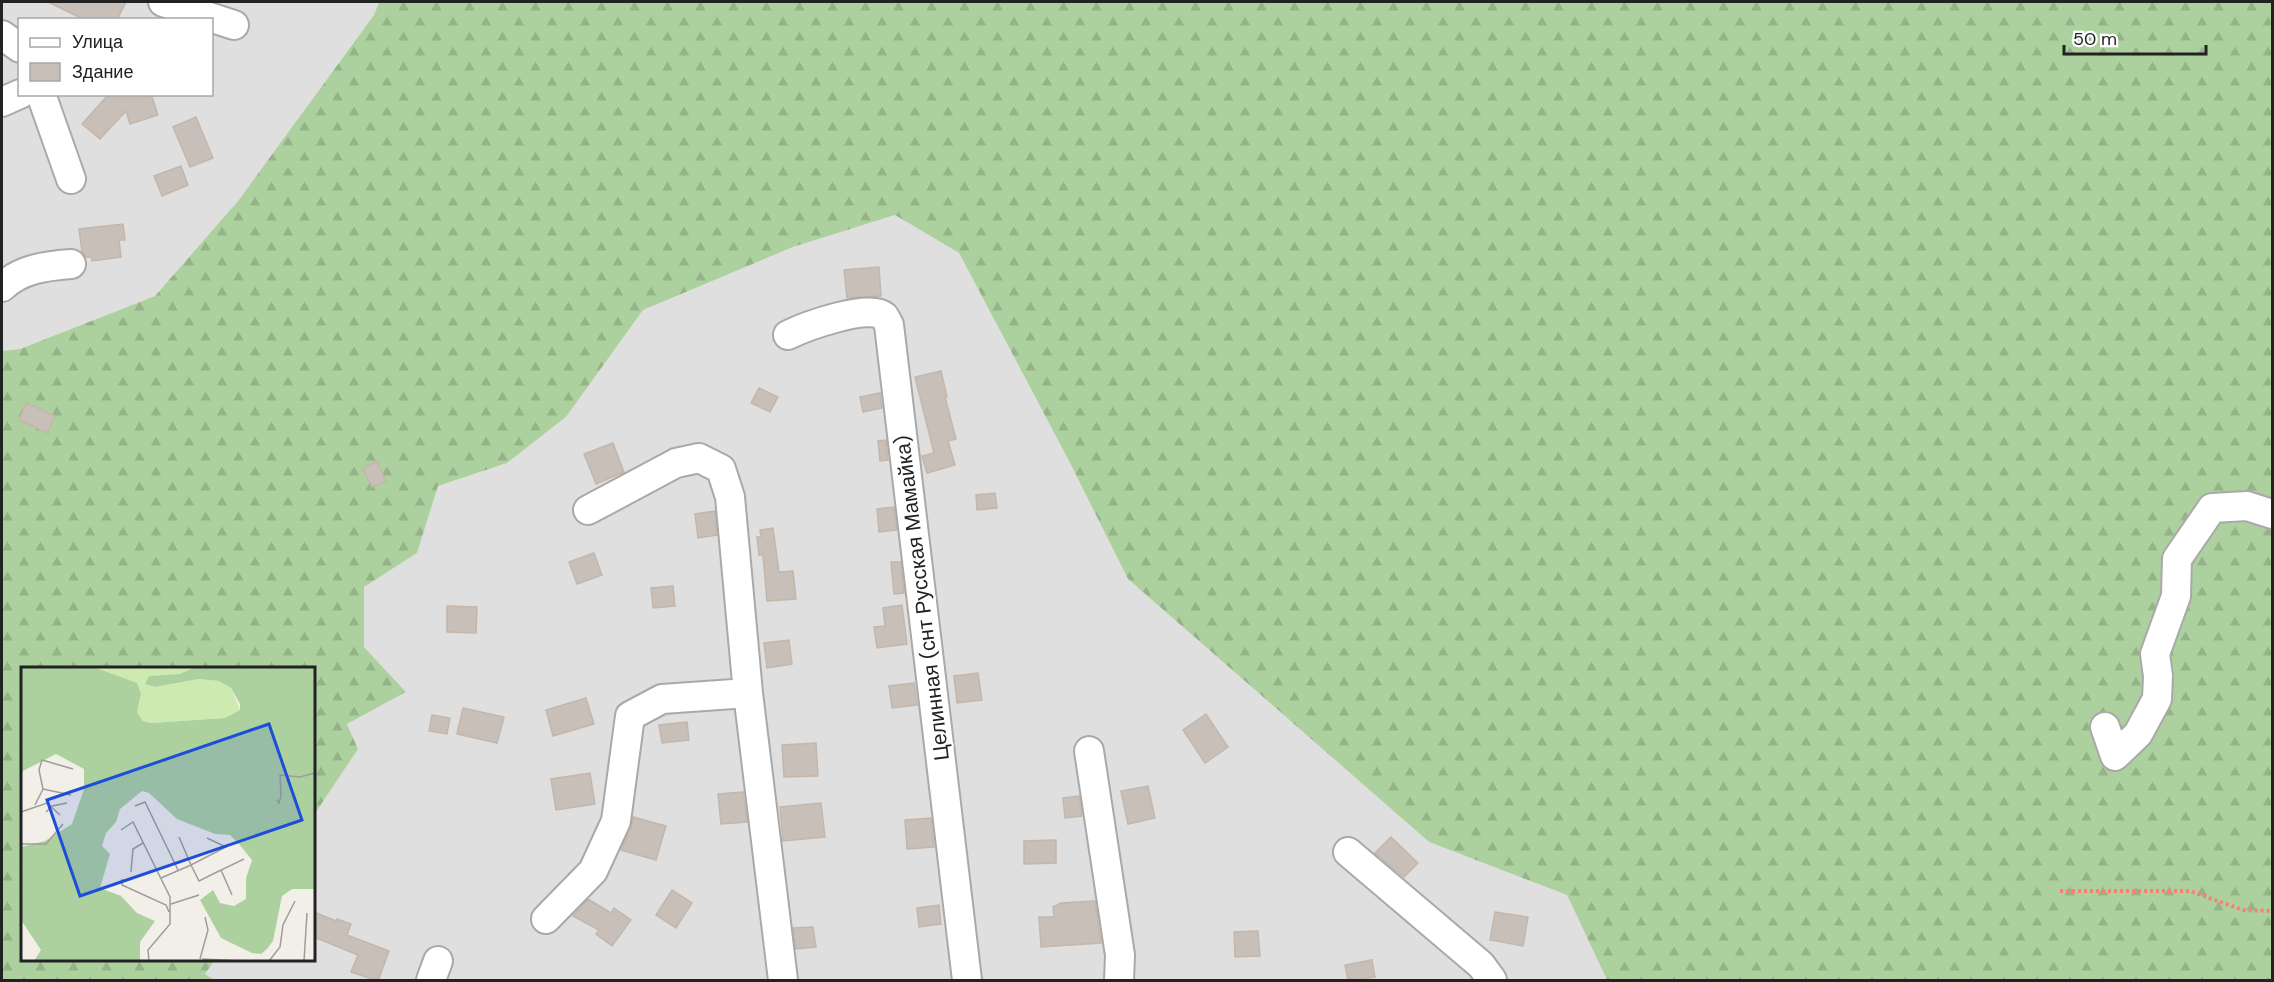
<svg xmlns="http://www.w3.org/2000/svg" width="2274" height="982" font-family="'DM Sans',sans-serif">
<defs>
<pattern id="forest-firs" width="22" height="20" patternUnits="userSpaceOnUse" patternTransform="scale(1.5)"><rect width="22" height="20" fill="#add19e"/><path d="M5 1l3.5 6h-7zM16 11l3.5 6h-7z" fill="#95b388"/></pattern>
</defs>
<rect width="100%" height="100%" fill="#f2efe9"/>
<path fill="#e0dfdf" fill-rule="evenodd" d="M2 2H379L374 15 238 201 155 296 20 349 2 351ZM20 20H212V94H20Z
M895 215 959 253 1068 459 1128 579 1429 842 1567 895 1607 980H214L205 974 215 960H314V815L358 749 347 724 406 692 364 647V587L417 552 438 486 507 463 566 417 643 310 793 247Z"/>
<path fill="url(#forest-firs)" d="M379 2H2272V980H1607L1567 895 1429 842 1128 579 1068 459 959 253 895 215 793 247 643 310 566 417 507 463 438 486 417 553 364 587V647L406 692 347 724 358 749 314 815V668H22V960H215L205 974 214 980H2V351L20 349 155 296 238 201 374 15Z"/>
<path fill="#c7bfb8" stroke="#c4b6ab" stroke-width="1.5" d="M48 2H126L117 20H85Z
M109 94H151L158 115 130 124 126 111 100 139 82 124Z
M196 117 213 158 190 167 173 127Z
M181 166 188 185 162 196 154 176Z
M123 224 125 240H119L121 257 92 261 91 257H86L82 252 79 229Z
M879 267 881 296 847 298 844 270Z
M941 371 947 397H945L956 439 948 441 955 465 927 473 922 456 934 453 915 377Z
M759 388 778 397 770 412 751 403Z
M880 393 882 408 863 412 860 397Z
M26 403 55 416 47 433 19 420Z
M886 440 888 460 880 461 878 441Z
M613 443 624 472 596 484 584 454Z
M377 461 386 481 372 487 363 468Z
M995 493 997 508 977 510 976 495Z
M894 507 897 530 879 532 877 509Z
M715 511 717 535 698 538 695 514Z
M773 528 779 572 793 571 796 599 767 601 763 555H759L757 537H761L760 530Z
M594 553 602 575 577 584 569 562Z
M891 562H901L904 593 894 594Z
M673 586 675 606 653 608 651 588Z
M902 605 907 644 877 648 874 627 885 626 883 608Z
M447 606 477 607 476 633 447 632Z
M789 640 792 664 767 668 764 643Z
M978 673 982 700 957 703 954 676Z
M914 683 917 705 892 708 889 686Z
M586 698 594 724 553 736 546 710Z
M463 708 504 717 497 743 457 734Z
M1206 714 1228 747 1205 763 1183 730Z
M432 715 450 718 447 734 429 731Z
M687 722 689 740 662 743 659 725Z
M816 743 818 776 784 777 782 745Z
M590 773 595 804 556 810 551 779Z
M1148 786 1155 818 1128 824 1121 791Z
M743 792 747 822 721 824 718 794Z
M1079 796 1082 816 1065 818 1063 798Z
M821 803 825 837 783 841 780 807Z
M633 817 666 826 656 860 621 850 631 828Z
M931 818 934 847 907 849 905 820Z
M1391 837 1418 863 1404 877 1375 853Z
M1056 840V863L1024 864V841Z
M672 890 692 903 676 928 656 915Z
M588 899 611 913 614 908 631 920 612 946 596 934 599 930 573 916Z
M1095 901 1101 943 1041 947 1039 917H1054L1053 907 1061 903Z
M939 905 941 924 919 927 917 908Z
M314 912 336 921 337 919 351 924 347 935 389 951 378 981 351 972 358 955 314 937Z
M1495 912 1528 917 1523 946 1490 940Z
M813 927 816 947 796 949 793 928Z
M1258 931 1260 956 1235 957 1234 932Z
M1372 960 1375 977 1348 981 1345 965Z"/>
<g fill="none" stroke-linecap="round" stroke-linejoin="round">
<g stroke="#a9a9a9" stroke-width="32">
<path id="minor" d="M163 2 234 25
M2 35 20 48
M41 94 71 179
M2 102 20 94
M2 287C21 269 45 266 71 264
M788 335C804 327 869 303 884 316 885 317 888 323 889 325L967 980
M588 510 676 463 699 458 721 469 730 497 748 693 783 980
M2105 727 2115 756 2138 734 2157 699 2158 676 2155 654 2176 596 2177 559 2212 508 2247 506 2272 514
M1089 751 1120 955 1119 980
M1348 852 1481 965 1492 980
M546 919 593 871 616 821 630 716 662 699 748 693
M431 980 438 961"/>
</g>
<path stroke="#fa8072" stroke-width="4" stroke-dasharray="3 3" stroke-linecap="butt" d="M2060 891H2190L2243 910 2272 911"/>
<use href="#minor" stroke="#fff" stroke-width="28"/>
</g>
<g text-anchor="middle" stroke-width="4.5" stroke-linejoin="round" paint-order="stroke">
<g font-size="21" fill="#222" stroke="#fff">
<text transform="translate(922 598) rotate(-97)" y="7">Целинная (снт Русская Мамайка)</text>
</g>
</g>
<g transform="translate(21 667)">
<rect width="294" height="294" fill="#f2efe9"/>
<path d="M31 0H175L158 7 128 9 125 17 135 20 178 12 198 14 210 21 219 43 204 51 130 56 122 54 116 45 120 27 75 1Z" fill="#cdebb0"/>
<path d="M0 0 75 1 116 16 120 27 116 45 122 54 130 56 204 51 219 43V37L210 21 198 14 178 12 134 20 124 17 128 9 158 7 175 0H294V222H271L261 229 252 274 246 282 240 287 231 286 200 271 179 233 192 223 199 236 213 239 225 232V211L231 193 218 177 209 168 194 167 156 152 128 126 121 124 99 142 95 155 85 166 81 179 89 187 79 221 100 229 116 246 134 254 119 275V294H13L20 283 0 253V180L24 174 51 157 63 122V102L35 87 0 105Z" fill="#add19e"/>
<path fill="none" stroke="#9f9d99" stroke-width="1.5" d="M22 122 50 128M256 133 258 136 260 129 259 108 279 110 294 106M14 138 22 122 18 103 21 93 52 102M114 139 124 135 157 203M0 145 26 136 39 148M25 145 31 139 46 136M100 163 112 155 149 230V257L127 283 128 294M158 170 170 198 205 180 186 171M0 177H25L42 157M110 205 112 182 122 176M140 211 170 198 178 214 200 203M101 212V218L145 238 148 245M211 228 200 203 223 192M150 237 178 228M179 292 187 263 184 250M181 292 220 294M248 294 259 280 262 258 274 234M283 294 286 246"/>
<path fill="#1d4ed8" fill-opacity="0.15" stroke="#1d4ed8" stroke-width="3" d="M248 57 281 153 59 229 26 133Z"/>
<rect width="294" height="294" fill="none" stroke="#222" stroke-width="3"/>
</g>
<rect width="2274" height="982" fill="none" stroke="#222222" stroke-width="6"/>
<rect x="18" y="18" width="195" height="78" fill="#ffffff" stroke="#a7a7a7" stroke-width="1.5"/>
<rect x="30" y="38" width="30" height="9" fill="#ffffff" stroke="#a7a7a7" stroke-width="1.5"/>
<text x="72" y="48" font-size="18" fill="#222222">Улица</text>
<rect x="30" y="63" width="30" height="18" fill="#c7bfb8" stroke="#a7a7a7" stroke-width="1.5"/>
<text x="72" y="78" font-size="18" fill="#222222">Здание</text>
<path d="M2064 45v9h142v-9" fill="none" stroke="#222222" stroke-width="3"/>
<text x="2073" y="45" font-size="18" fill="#222222" stroke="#ffffff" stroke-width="4.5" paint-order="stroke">50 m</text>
</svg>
